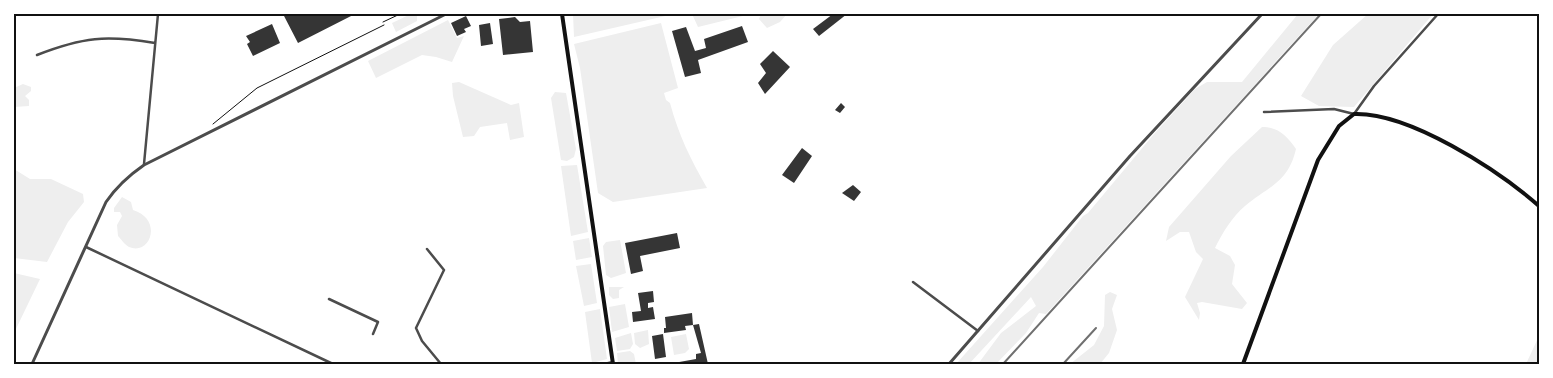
<svg xmlns="http://www.w3.org/2000/svg" width="1553" height="378" font-family="Roboto,sans-serif">
<rect width="100%" height="100%" fill="#fff"/>
<path fill="#eee" d="M411 14H417V21L396 32 392 23Z
M573 14H674L574 37Z
M692 14H751L698 27Z
M761 14H787L780 22 767 28 759 19Z
M1298 14H1319L1046 314 1039 313 1026 333 996 364H978L1001 333 1036 306 1031 297 969 364H956L1043 267 1083 216 1088 213 1154 134 1195 89 1207 82H1242Z
M1368 14H1433L1354 107 1319 106 1301 96 1333 45Z
M448 20 457 38 464 36 452 62 436 57 422 55 376 78 368 61Z
M661 23 678 88 664 93 666 100 670 103C679 136 690 158 707 188L613 202 598 193 580 68 574 44Z
M459 82 511 105 519 103 524 137 510 140 507 123 480 127 474 136 463 137 453 96 452 83Z
M23 84 31 87V91L25 96 29 100V106L14 107V88Z
M555 92 566 93 576 149 574 157 567 161 561 160 551 98Z
M1262 127C1278 127 1287 136 1296 149 1288 183 1269 186 1245 206 1232 217 1223 232 1215 248L1230 256 1235 265 1232 284 1247 303 1242 309 1202 302 1197 303 1200 313 1199 320 1185 297 1203 259 1196 252 1189 232H1180L1166 241 1169 227 1231 156Z
M577 165 588 232 571 236 561 166Z
M14 169 30 179H51L83 194 84 202 68 222 47 262 14 258Z
M122 197 131 202 133 210C163 219 151 256 129 247 125 245 121 239 118 236L117 225 122 216 120 212H114V208Z
M589 238 592 257 576 260 573 241Z
M620 240 626 273 611 278 606 275 603 246 606 242Z
M591 264 597 303 584 306 576 266Z
M14 273 40 279 14 333Z
M609 287H624L619 290V298L613 299 609 295Z
M1110 292 1117 295 1112 309 1117 330 1109 353 1100 364H1070L1094 345 1104 326 1105 295Z
M625 304 629 327 612 332 609 307Z
M600 309 607 359 592 363 585 312Z
M648 330 649 344 640 348 635 344 634 333Z
M631 333 633 344 630 349 617 351 615 338Z
M686 334 689 349 685 353 674 355 671 337Z
M1539 336V364H1526Z
M630 351 634 354 636 364H618L617 353Z"/>
<path fill="#353535" d="M283 14H355L298 43Z
M833 14H847L819 36 813 29Z
M466 16 471 26 464 29 466 32 457 36 451 23Z
M515 17 520 22 530 21 533 52 503 55 499 19Z
M490 23 493 44 481 46 479 25Z
M272 24 280 43 253 56 247 44 250 42 246 36Z
M742 26 748 42 698 60 701 73 685 77 672 31 686 27 695 51 706 48 704 39Z
M773 51 790 67 765 94 758 83 766 73 760 64Z
M841 103 845 107 840 113 835 110Z
M802 148 812 156 794 183 782 175Z
M853 185 861 192 854 201 842 193Z
M677 233 680 248 640 256 643 271 631 274 625 243Z
M653 291 654 302 648 303V308L653 307 655 319 633 322 632 312 641 311 638 293Z
M692 313 693 325 685 326 686 330 664 333V328H666L665 317Z
M699 324 708 364H668L696 359V354L701 353 693 325Z
M663 334 666 357 655 359 652 336Z"/>
<g fill="none" stroke-linecap="round" stroke-linejoin="round">
<path stroke="#111" stroke-width="1" d="M383 22 400 14
M213 124 257 88 384 25"/>
<path stroke="#4c4c4c" stroke-width="2.5" d="M37 55C83 37 106 35 155 43
M1264 112 1334 109 1354 114 1374 86 1438 14
M144 164 158 14
M86 247 333 364
M427 249 444 270 416 328 422 341 441 364
M913 282 978 331
M329 299 378 322 373 334
M604 364 613 362"/>
<path stroke="#4c4c4c" stroke-width="3" d="M32 364 106 202C117 186 128 176 144 165L446 14
M949 364 1130 156 1262 14"/>
<path stroke="#111" stroke-width="4" d="M562 14 613 364"/>
<path stroke="#111" stroke-width="4" d="M1243 364 1318 160 1339 126 1354 114C1409 112 1498 170 1539 206"/>
<path stroke="#707070" stroke-width="2" d="M1003 364 1321 14
M1063 364 1096 328"/>
</g>
<rect width="1553" height="378" fill="none" stroke="#ffffff" stroke-width="30"/>
<rect x="15" y="15" width="1523" height="348" fill="none" stroke="#111" stroke-width="2"/>
</svg>
